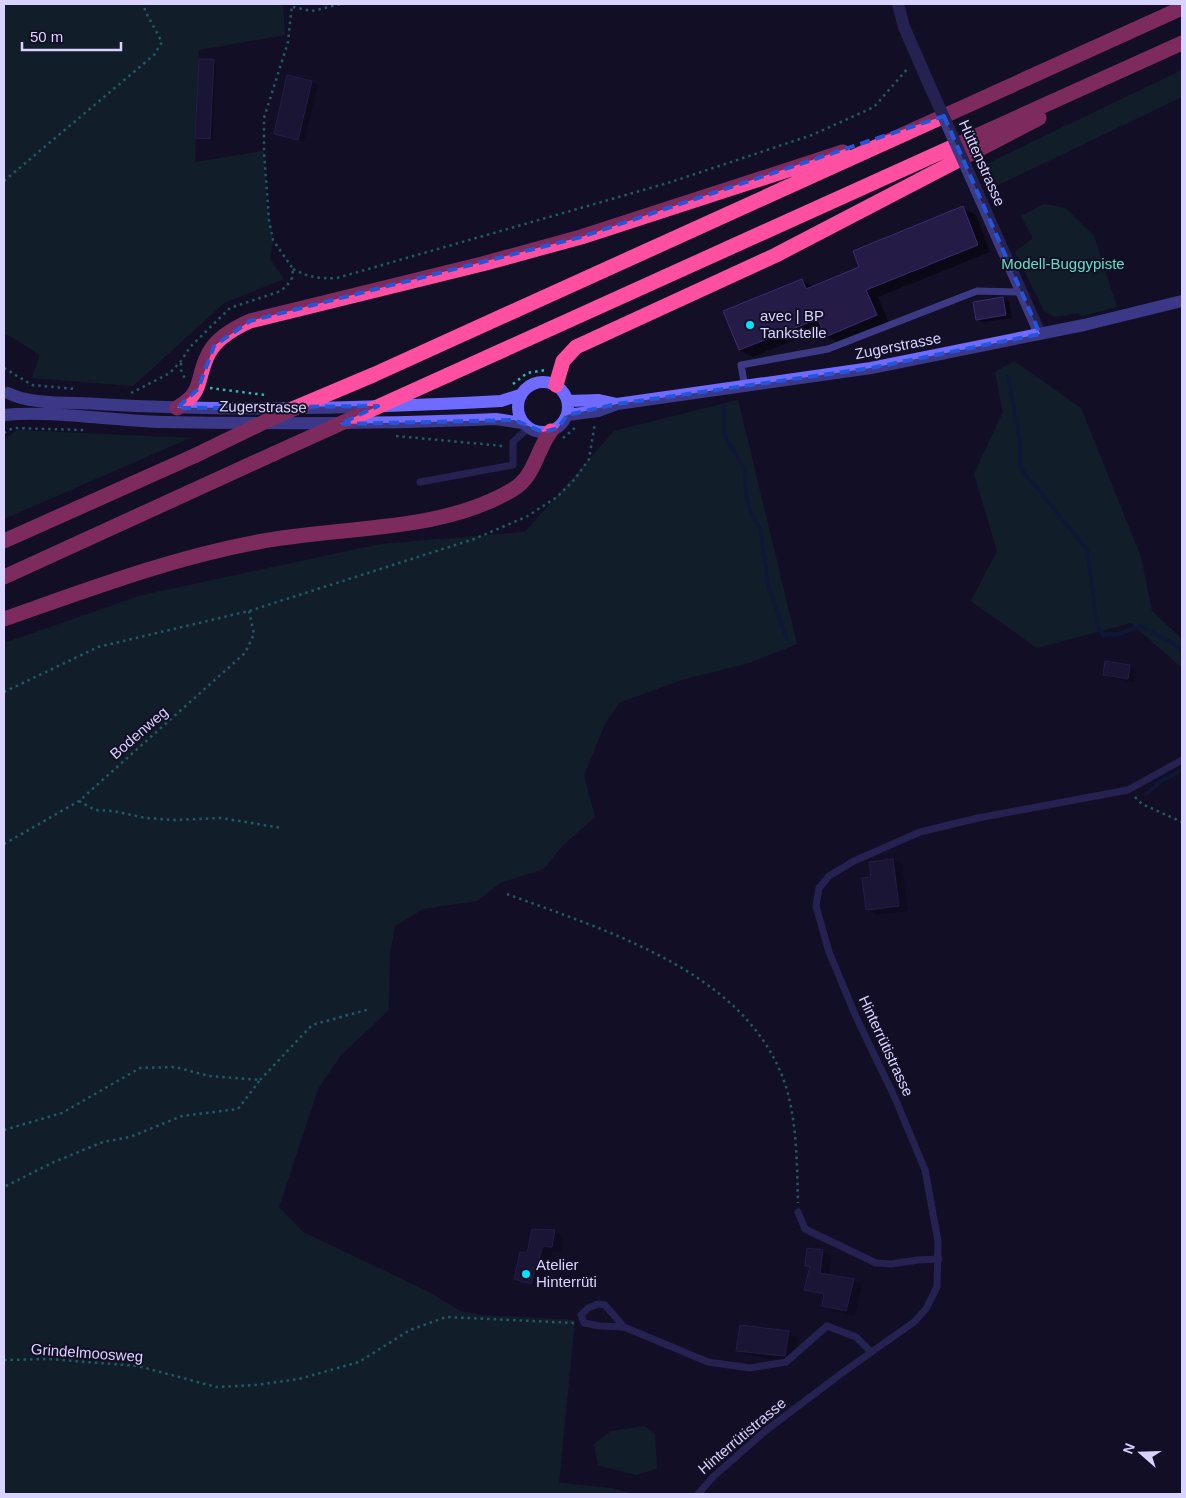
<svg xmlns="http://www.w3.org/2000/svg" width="1186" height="1498" font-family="Helvetica,sans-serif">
<rect width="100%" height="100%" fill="#130f26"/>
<path fill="#12302f" d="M4 4H283L285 35 199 50 195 162 264 151 266 199 273 240 270 259 284 279 224 303 133 386 32 378 40 355 10 336 4 335Z
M1182 70V97L988 190 978 168Z
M1044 204 1066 208 1094 236 1117 307 1081 316 1079 313 1055 317 1044 311 1015 252 1033 238 1021 216Z
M1014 361 1081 408 1141 557 1152 611 1182 639V668L1131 623 1037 648 971 601 997 551 974 474 1003 412 995 372Z
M738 400 797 644 749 663 681 680 619 703 605 724 584 775 595 817 562 846 544 869 500 883 477 901 423 909 395 926 390 953 389 1010 341 1055 318 1089 279 1207 303 1232 429 1292 460 1311 483 1315 575 1320 559 1483 612 1488 633 1494H4V643L142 595 381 544 525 532 614 431Z
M17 430 190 438 4 519V440Z
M645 1426 655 1434 657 1469 636 1475 598 1465 594 1444 611 1431Z"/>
<path fill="#0007" d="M214 60 216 62 213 140 199 139 196 137Z
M312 82 318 85 304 142 276 133Z
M963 208 976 215 990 252 878 297 889 323 839 343 826 336 823 328 753 357 740 350 802 280 814 287 861 268Z
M1003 298 1009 302 1012 318 983 322 977 319Z
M1130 666 1136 670 1134 682 1110 678 1104 675Z
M893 860 902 865 908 911 876 915 867 909 872 878Z
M554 1231 564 1237 562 1252 553 1251 540 1288 515 1278 528 1255Z
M822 1251 831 1256 829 1276 853 1280 862 1285 855 1316 832 1311 823 1306 825 1297 806 1289 811 1267 806 1265Z
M788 1332 798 1338 793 1362 747 1355 738 1350Z"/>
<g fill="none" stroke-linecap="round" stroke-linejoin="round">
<path stroke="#0c2248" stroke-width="4" d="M1008 377 1020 441V467L1087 550 1097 624 1103 635 1118 634 1140 626 1172 643 1182 652
M724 407V435L744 468 746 493 750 510 760 529 769 588 787 639
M1146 794 1161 781 1182 770"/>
</g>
<path fill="#241b47" stroke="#3b2d73" d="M199 59H214L210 139 195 138Z
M287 75 312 81 298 140 274 134Z
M963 206 978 245 866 290 877 315 825 337 818 319 739 350 723 311 802 279 806 289 859 267 853 251Z
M1003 297 1006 315 976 320 973 302Z
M1105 661 1130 665 1128 679 1103 675Z
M893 859 899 906 866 910 862 878 871 877 869 862Z
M532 1229 555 1230 552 1247 543 1246 531 1284 514 1279 520 1252 527 1253Z
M807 1248 823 1250 820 1273 854 1279 846 1311 822 1306 824 1294 804 1290 810 1266H805Z
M740 1325 789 1331 785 1356 736 1351Z"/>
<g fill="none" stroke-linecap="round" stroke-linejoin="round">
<path stroke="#2fb8b0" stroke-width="2.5" stroke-dasharray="2.5 4" stroke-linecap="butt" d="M293 7 312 11 341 4
M4 181 154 55 162 42 145 11 144 4
M293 269C308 277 320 279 337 278L671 182 812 135 874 107 909 67
M181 363V370L185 379
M4 368 32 385 75 389
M513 384 527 373 546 370
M210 388 265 395
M131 393 170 373 181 361 190 347 230 308 278 292 286 287 292 278 293 269 273 240 269 220 264 151V118L288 42 292 4
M4 433 13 428 84 430
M396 436 503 446
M563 438 576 427
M4 692 98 647 249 611 474 539 526 517 557 497 575 479 589 459 595 423
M1135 797 1142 804 1182 822
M79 801 95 810 113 811 146 818 174 820 221 818 282 828
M4 844 79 801 245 653 254 634 249 611
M507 894C609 932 752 973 787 1090 797 1126 797 1165 798 1203
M260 1080 312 1025 370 1009
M4 1130 62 1113 140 1068 175 1067 209 1076 260 1080 238 1109 182 1116 130 1137 103 1142 54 1162 4 1187
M4 1360 48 1359 138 1366 216 1387 256 1385 299 1379 359 1362 410 1330 446 1317 575 1323"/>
<path stroke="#3d3a85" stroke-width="7" d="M745 387 741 365 828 349 977 291 1022 292
M420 482 513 465V442L528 428
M798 1212 805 1229 876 1263 891 1264 918 1260 939 1259
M624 1327 600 1326 584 1323 581 1315 588 1308 598 1304 605 1305 624 1327 708 1362 750 1368 786 1362 827 1326 856 1337 871 1352
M698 1494 713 1477 764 1432 842 1373 914 1322 926 1309 937 1287 938 1241 925 1170 895 1098 857 1019 829 952 816 906 819 888 829 876 854 861 920 832 978 818 1128 790 1182 760"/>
<path stroke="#3d3a85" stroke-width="12" d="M898 4 904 27 928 82
M976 189 1040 334"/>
<path stroke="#6f6bff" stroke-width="12" d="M518 407a25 25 0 1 1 50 0a25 25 0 1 1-50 0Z
M8 393C30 405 73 402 98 404 232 412 367 408 501 401L520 395
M568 401 599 400 617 404
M4 415C52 410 113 421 163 422 274 424 385 424 496 419L522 423
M567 415 598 411 617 404 871 368 1084 325 1182 301"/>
<path stroke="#ff4fa3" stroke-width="15" d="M373 375 1182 8
M448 375 1182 43
M556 385 563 361 576 347 776 255 1039 118
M177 408C203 392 196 383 206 359 213 340 232 329 250 321L482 264 581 237 843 152
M4 541 194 456
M4 577 273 454
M4 619C87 590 171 558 258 542 340 526 440 533 512 490 535 477 536 451 551 431"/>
<path stroke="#3d3a85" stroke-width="12" d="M928 82 976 189"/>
<path stroke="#ff4fa3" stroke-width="15" d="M273 454 448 375
M194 456 283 413 373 375"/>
</g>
<path d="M0 0H1186V1498H0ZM944 116 1040 334 871 368 617 404 567 415 558 428 543 432 514 420 340 424 378 406 177 408 198 389 214 346 250 321 581 237Z" fill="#130f26" fill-opacity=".55" fill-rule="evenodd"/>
<path fill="none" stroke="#2655da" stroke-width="4" stroke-dasharray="10 6" stroke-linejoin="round" d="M944 116 1040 334 871 368 617 404 567 415 558 428 543 432 514 420 340 424 378 406 177 408 198 389 214 346 250 321 581 237Z"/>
<g fill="#00e5ff" stroke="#130f26" stroke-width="2">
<circle cx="750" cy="325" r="5"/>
<circle cx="526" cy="1274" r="5"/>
</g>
<g text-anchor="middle" stroke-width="4" stroke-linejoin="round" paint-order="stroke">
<g font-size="15" fill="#d9d4ff" stroke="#130f26">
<text transform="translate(982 163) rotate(66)" y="5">Hüttenstrasse</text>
<text transform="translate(898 346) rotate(-11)" y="5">Zugerstrasse</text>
<text transform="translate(263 407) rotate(1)" y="5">Zugerstrasse</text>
<text transform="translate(139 733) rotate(-41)" y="5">Bodenweg</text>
<text transform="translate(886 1046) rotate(65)" y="5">Hinterrütistrasse</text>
<text transform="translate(87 1353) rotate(4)" y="5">Grindelmoosweg</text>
<text transform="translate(742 1436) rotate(-40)" y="5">Hinterrütistrasse</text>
</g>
<g font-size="15" fill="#5fe0c0" stroke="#130f26">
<text x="1063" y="269">Modell-Buggypiste</text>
</g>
<g font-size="15" fill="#d9d4ff" stroke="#130f26" text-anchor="start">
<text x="760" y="321">avec | BP<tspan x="760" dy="17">Tankstelle</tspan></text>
<text x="536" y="1270">Atelier<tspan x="536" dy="17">Hinterrüti</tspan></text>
</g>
</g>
<rect width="1186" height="1498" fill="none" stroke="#d9d4ff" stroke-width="10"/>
<g transform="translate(1141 1453) rotate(290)" stroke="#130f26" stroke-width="4" paint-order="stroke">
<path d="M0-4L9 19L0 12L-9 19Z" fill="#d9d4ff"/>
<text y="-8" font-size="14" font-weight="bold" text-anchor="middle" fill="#d9d4ff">N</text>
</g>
<path d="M22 42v8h99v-8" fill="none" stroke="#d9d4ff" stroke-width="2.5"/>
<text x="30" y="42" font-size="15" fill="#d9d4ff" stroke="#130f26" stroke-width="4" paint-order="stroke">50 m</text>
</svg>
